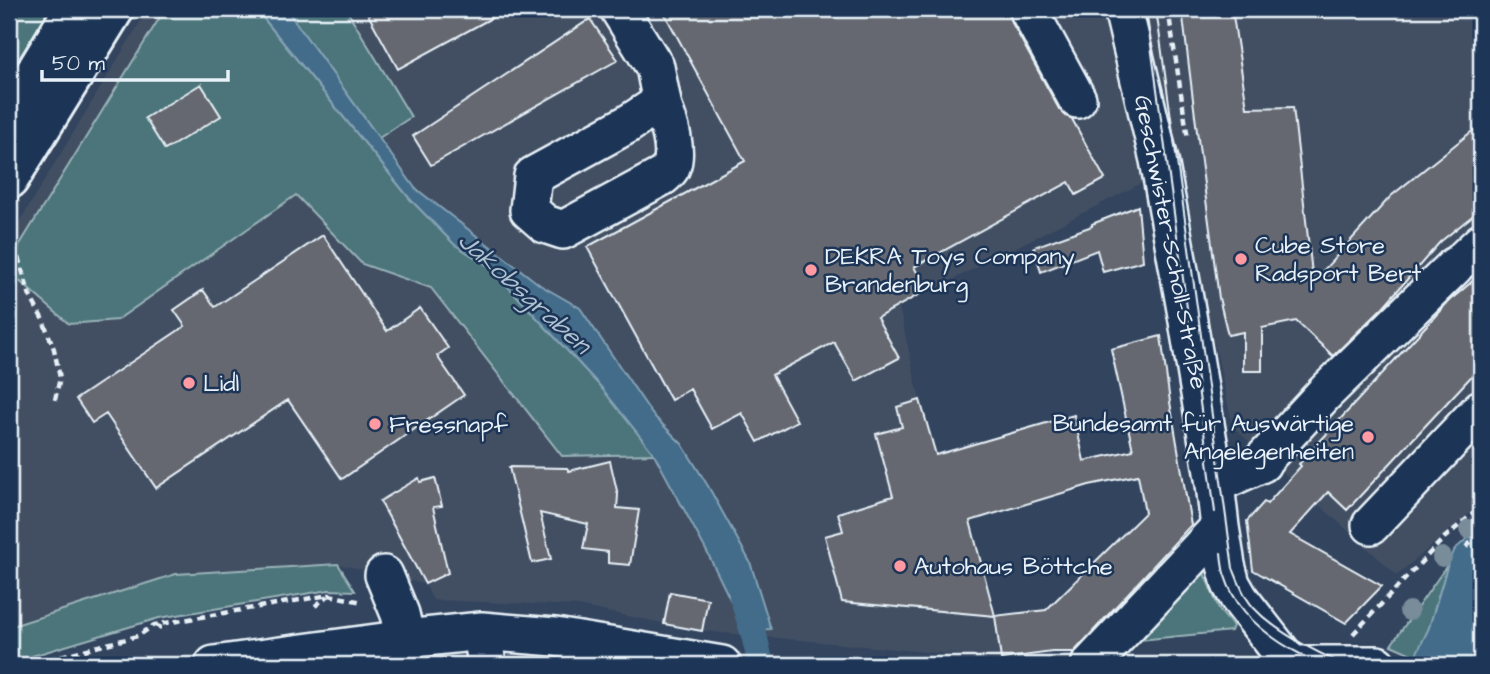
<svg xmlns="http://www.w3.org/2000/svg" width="1490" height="674" font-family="'Architects Daughter',sans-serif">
<rect width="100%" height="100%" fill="#33445e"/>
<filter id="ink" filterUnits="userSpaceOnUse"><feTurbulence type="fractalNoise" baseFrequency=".0143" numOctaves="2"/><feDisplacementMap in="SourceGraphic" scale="14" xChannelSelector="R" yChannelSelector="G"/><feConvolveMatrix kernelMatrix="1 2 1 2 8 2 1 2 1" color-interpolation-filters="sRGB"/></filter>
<g filter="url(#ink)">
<path fill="#424f63" d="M148 9H165L9 262V239Z
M346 9H1481V504L1397 575 1233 427 1175 166 899 307 920 400 936 455 970 521 995 616 1001 659 702 631 578 606 433 600 425 584 338 564 176 574 9 627V422L18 408 9 353V272L69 324 117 320 296 195 362 264 430 288 562 456 654 454 707 552 744 630 771 629 750 562 682 444 652 414 580 308 540 285 415 188 379 138 411 117Z"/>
<path fill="#4c757a" stroke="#9ab3b9" stroke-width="2" d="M9 9H52L9 77Z
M165 9H256L410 199 454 244 490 267 600 386 654 454 562 456 431 288 362 264 296 195 117 320 69 324 9 272V262Z
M286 9H346L411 117 379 138Z
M338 564 355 591 329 590 159 618 9 663V627L176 574Z
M1448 564 1429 628 1416 656 1391 645Z
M1204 573 1220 611 1233 626 1231 631 1129 641 1189 575Z"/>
<path fill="#426c89" stroke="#84a1b5" stroke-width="2" d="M256 9H286L415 188 540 285 580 308 652 414 682 444 708 486 750 562 771 629 745 630 707 552 654 454 600 386 490 267 454 244 410 199Z
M1481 527V665H1411L1429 628 1448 564 1455 549Z"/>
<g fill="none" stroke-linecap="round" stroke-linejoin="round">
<path stroke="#426c89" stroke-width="26" d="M742 596 754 635 761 665"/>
</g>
<path fill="#65686f" stroke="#e8f1f8" stroke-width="2" fill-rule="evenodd" d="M365 9H508L398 69Z
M662 9H1007L1010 19 1059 109 1066 116 1072 119 1105 179 1076 195 1069 182 914 267 927 290 877 318 899 358 856 381 834 342 772 375 797 421 758 442 742 413 712 429 690 389 671 400 587 247 745 161Z
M1182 9H1232L1247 108 1293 107 1313 282 1391 196 1481 124V209L1440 242 1383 307 1333 356 1296 321 1262 328V371H1243V332L1228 335 1219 298 1195 116Z
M590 19 618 60 431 165 413 136Z
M201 84 221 116 165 150 145 118Z
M1138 206 1143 261 1103 272 1097 250 1041 272 1034 247 1092 226V224Z
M323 235 387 331 420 308 448 348 437 356 464 395 342 479 288 400 156 488 106 414 92 423 76 399 185 326 174 310 203 290 215 307Z
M1481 274V366L1347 510 1328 492 1290 534 1382 586 1346 623 1253 570 1247 521 1264 502 1267 504 1301 466 1299 464 1448 302Z
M1161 336 1170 402 1191 525 1074 652H1052L1001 659 995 616 842 602 825 536 843 531 838 513 893 496 876 434 902 427 897 407 920 400 936 455 1074 415 1084 461 1133 450 1111 349ZM1138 475 1145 513 1046 610 995 616 970 521 1089 485Z
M610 461 618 495 617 508 639 510 630 565 608 563V552L583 549 588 524 540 513 551 559 532 563 509 467 567 468 569 471Z
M419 478 420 482 435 478 442 506 433 507 448 573 425 584 380 501Z
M670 592 708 599 702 631 664 624Z"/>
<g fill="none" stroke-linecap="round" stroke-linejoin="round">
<g stroke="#e8f1f8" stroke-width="42">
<path id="minor" d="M619 9 655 67 663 108 651 109 628 124 533 176 529 210 545 224 563 230 663 176C666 173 669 171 671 167 678 152 669 122 663 108
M1028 9 1077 99
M1123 9 1159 160 1187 315 1215 484 1220 527 1226 565 1231 584 1239 598 1291 665
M1465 258 1481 243
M1215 484 1262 463 1264 459 1325 393 1455 266
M1371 525 1481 409
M384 575 400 614 406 639
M482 631 487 665
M214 665 406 639 482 631 555 637 722 665
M1090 665 1220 527
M1277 665H1377"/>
</g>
<g stroke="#e8f1f8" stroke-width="44">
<path id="major" d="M9 116 74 9
M9 179 114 9"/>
</g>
<path stroke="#e8f1f8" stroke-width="4.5" stroke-dasharray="7 5" stroke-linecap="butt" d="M1168 9 1188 139
M9 235 19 260 30 296 43 320 54 349 60 378 54 404
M1466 547 1481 533
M315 606 328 596
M155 625 166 630
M1353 634 1444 538 1481 507
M26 665 138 636 154 625 329 595 362 602"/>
<use href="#minor" stroke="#1d3557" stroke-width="37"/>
<use href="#major" stroke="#1d3557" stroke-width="38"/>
<path stroke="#e8f1f8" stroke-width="2" d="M1146 9 1215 512
M1156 9 1233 568C1239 583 1245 600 1257 611 1279 634 1316 652 1345 665
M1221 553C1222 560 1222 569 1225 576 1236 612 1269 638 1302 655"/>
</g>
<g fill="#788c9a">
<circle cx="1469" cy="529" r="10"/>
<circle cx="1442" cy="557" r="10"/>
<circle cx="1409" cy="611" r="10"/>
</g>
</g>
<g fill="#ff9aa2" stroke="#1d3557" stroke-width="2.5">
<circle cx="1241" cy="259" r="7"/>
<circle cx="811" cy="270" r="7"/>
<circle cx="189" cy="383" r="7"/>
<circle cx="375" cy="424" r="7"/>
<circle cx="1368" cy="437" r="7"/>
<circle cx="900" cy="566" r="7"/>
</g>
<g text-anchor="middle" stroke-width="5" stroke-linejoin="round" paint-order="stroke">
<g font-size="24" fill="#e8f1f8" stroke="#1d3557">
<text transform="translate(1171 242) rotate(79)" y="8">Geschwister-Scholl-Straße</text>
</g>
<g font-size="24" fill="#e8f1f8" stroke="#1d3557" text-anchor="start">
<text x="1255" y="253">Cube Store<tspan x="1255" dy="28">Radsport Bert</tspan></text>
<text x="825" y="264">DEKRA Toys Company<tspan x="825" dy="28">Brandenburg</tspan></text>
<text x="203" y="391">Lidl</text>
<text x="1354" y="431" text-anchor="end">Bundesamt für Auswärtige<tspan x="1354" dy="28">Angelegenheiten</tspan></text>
<text x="389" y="432">Fressnapf</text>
<text x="914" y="574">Autohaus Böttche</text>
</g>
<g font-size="26" font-style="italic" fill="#aec2d1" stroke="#1d3557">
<text transform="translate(525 292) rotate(42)" y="9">Jakobsgraben</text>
</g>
</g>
<rect width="1490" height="674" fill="none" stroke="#1d3557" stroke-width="35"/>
<rect x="18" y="18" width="1455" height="639" fill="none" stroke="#e8f1f8" stroke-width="2.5" filter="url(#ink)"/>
<path d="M42 70v10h186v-10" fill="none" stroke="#e8f1f8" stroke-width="3.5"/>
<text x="52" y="70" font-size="21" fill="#e8f1f8" stroke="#1d3557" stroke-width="5" paint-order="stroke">50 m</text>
</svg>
